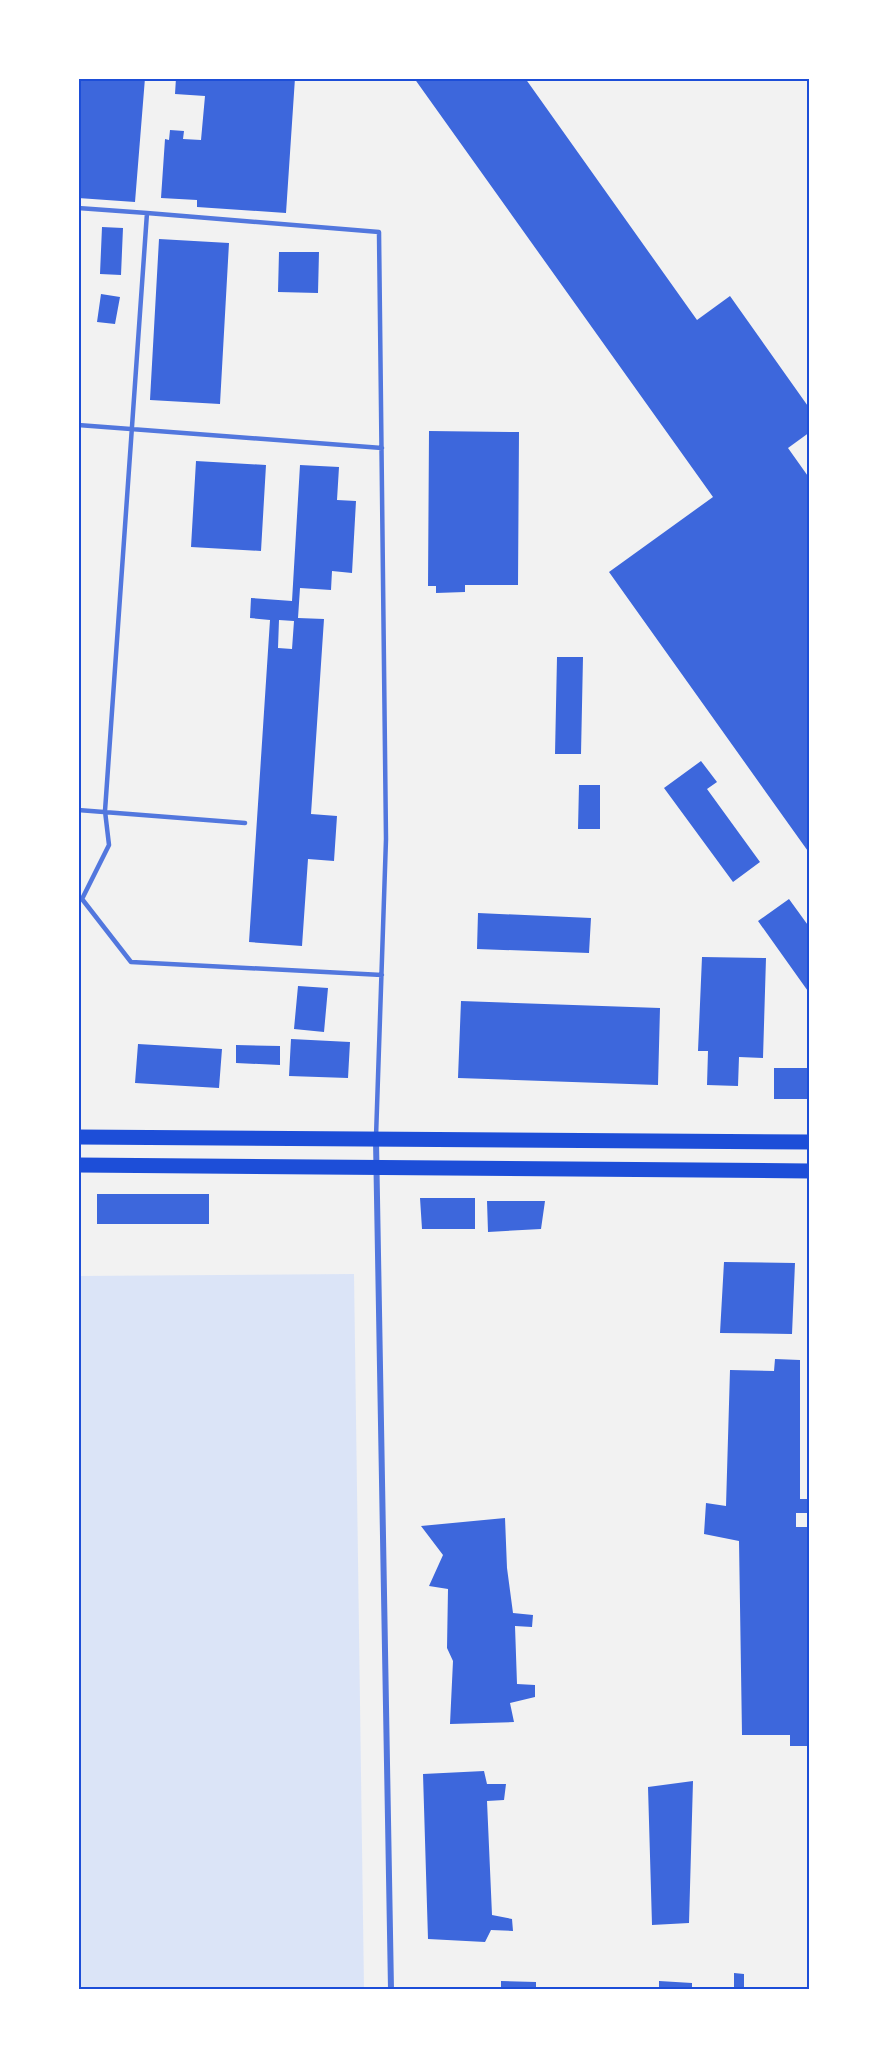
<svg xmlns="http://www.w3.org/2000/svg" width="888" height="2067" font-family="'Alegreya Sans',sans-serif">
<rect width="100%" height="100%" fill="#f2f2f2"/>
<path fill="#dbe4f7" d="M354 1274 364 1989H78V1276Z"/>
<path fill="#3d67dc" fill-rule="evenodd" d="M78 78H145L135 202 78 198Z
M176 78H295L286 213 197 207V200L161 198 165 139 169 140 170 130 184 131 183 139 201 140 205 96 175 94Z
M414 78H525L697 320 730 296 810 409V432L788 448 810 479V854L609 572 713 497Z
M102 227 123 228 121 275 100 274Z
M159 239 229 243 220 404 150 400Z
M279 252H319L318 293 278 292Z
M101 294 120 297 115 324 97 322Z
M429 431 519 432 518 585H465V592L436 593V586H428Z
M196 461 266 465 261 551 191 547Z
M300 465 339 467 337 500 356 501 352 573 332 571 331 590 300 588 298 618 324 619 311 814 337 816 334 861 308 859 302 946 249 942 270 620 250 618 251 598 292 601ZM279 620 294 621 292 649 278 648Z
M557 657H583L581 754H555Z
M701 761 717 782 707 789 760 862 733 882 664 788Z
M579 785H600V829H578Z
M789 899 810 928V994L758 921Z
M478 913 591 918 589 953 477 949Z
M702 957 766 958 763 1058 739 1057 738 1086 707 1085 708 1051H698Z
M298 986 328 988 324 1032 294 1029Z
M461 1001 660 1008 658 1085 458 1078Z
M291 1039 350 1042 348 1078 289 1076Z
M138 1044 222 1049 219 1088 135 1083Z
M236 1045 280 1046V1065L236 1063Z
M774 1068H810V1099H774Z
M97 1194H209V1224H97Z
M420 1198H475V1229H422Z
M487 1201H545L541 1229 488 1232Z
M724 1262 795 1263 792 1334 720 1333Z
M775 1359 800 1360V1499H810V1513H796V1527H809L810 1746H790V1735H742L739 1541 704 1534 706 1503 726 1506 730 1370 774 1371Z
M505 1518 507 1568 513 1613 533 1615 532 1627 515 1626 517 1684 535 1685V1697L510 1703 514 1722 450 1724 453 1661 447 1648 448 1589 429 1586 443 1555 421 1526Z
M484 1771 487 1784H506L504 1800 487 1801 492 1915 512 1919 513 1931 491 1930 485 1942 428 1939 423 1774Z
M693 1781 689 1923 652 1925 648 1787Z
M734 1973 744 1974V1989H734Z
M501 1981 536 1982V1989H501Z
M659 1981 692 1983V1989H659Z"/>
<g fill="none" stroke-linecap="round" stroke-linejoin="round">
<path stroke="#5277de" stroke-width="4.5" d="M78 208 147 213
M78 425 382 448
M78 810 245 823
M376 1137 386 839 379 232 147 213 105 811 109 845 82 899 131 962 382 975"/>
<path stroke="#5277de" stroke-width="6" d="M376 1141 391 1989"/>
<path stroke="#1d4ed8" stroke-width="15" d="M78 1137 810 1142
M78 1165 810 1171"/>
</g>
<rect width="888" height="2067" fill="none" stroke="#ffffff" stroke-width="159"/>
<rect x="80" y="80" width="728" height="1908" fill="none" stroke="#1d4ed8" stroke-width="2"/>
</svg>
